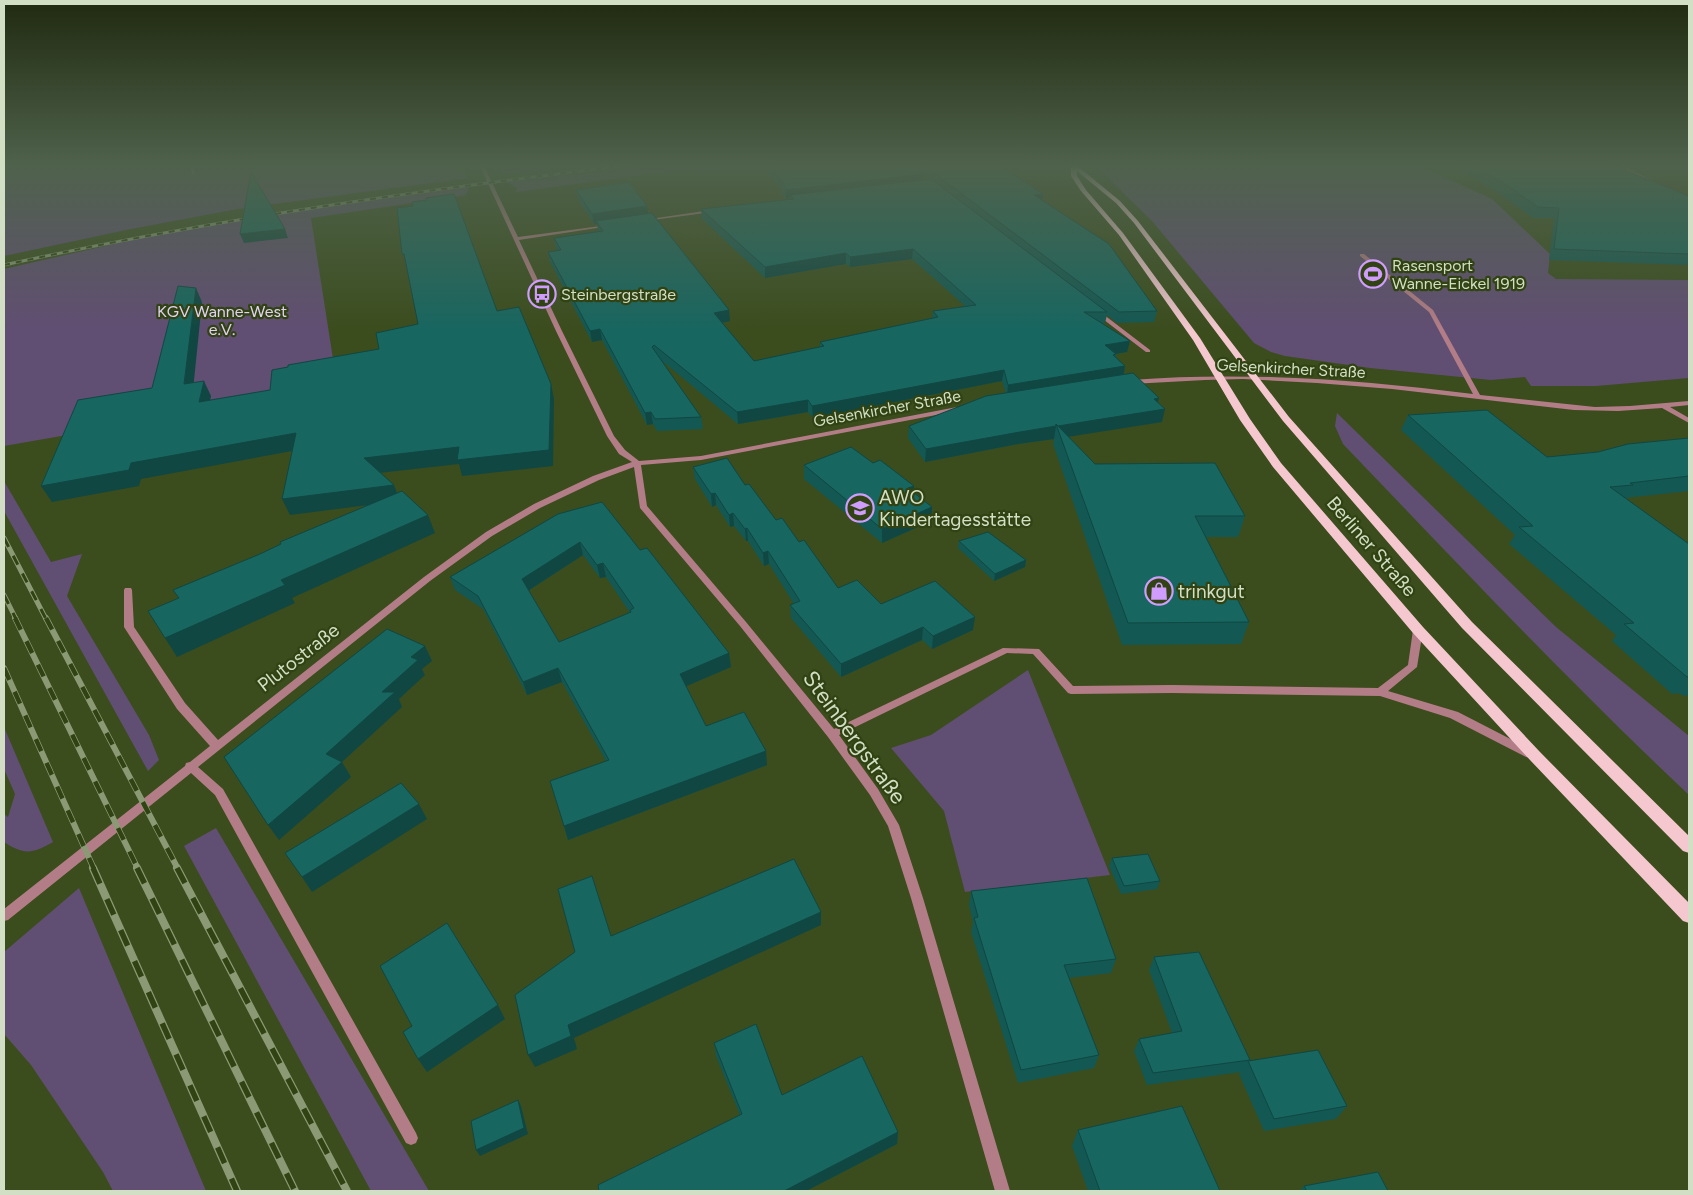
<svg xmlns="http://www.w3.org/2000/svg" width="1693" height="1195" font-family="Figtree,sans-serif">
<rect width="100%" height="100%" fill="#3b4d1d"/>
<path fill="#614e73" d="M4 164H453L454 171H464L467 178 237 209 126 230 4 256Z
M502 164H583L503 174Z
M665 164H749L696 171 692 168 516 192 517 188 507 182Z
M1094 164H1415L1492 199 1550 254 1548 273 1556 279 1689 280V378L1596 386H1531L1525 377 1491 380 1370 368 1285 356 1271 352 1254 343 1152 221Z
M469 187 466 195 311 218 336 378 314 392 4 446V269L140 238 252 217Z
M1337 413 1556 627 1689 736V795C1569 682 1457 563 1343 444L1335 426Z
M4 481 51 562 82 554 67 596 149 735 159 760 148 771 4 511Z
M1028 670 1110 875 965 892 944 811 891 748 931 735Z
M4 727 53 842C32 854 24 855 4 842V814L8 817 15 794 4 769Z
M216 828 429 1191H371L184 846Z
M79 888 206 1191H113L103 1172 31 1065 4 1034V952Z"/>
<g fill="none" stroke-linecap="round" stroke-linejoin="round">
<path fill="#b37d87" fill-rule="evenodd" d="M189 164H193L195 175 192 174Z
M479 164H483L518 237 608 225 610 226 519 240 562 331 614 436 625 450 639 461 701 456 957 407 960 409 957 411 701 460 641 465 647 506 746 622 834 729 1003 648 1039 649 1073 686 1172 685 1378 688 1408 665 1413 630 1418 627 1423 630 1417 667 1388 691 1458 712 1534 751 1535 754 1534 757 1530 758 1526 757 1450 718 1380 696 1172 693 1071 694 1068 693 1033 654 1007 653 839 735 878 789 899 825 923 898 1010 1191H995L911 898 888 826 870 795 828 737 740 626 640 508 634 467 599 480 540 508 492 536 430 581 198 767 223 789 416 1133 418 1138 416 1143 411 1145 406 1143 215 795 191 773 8 920 4 921V909L185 766 186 763 190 762 210 746 177 709 124 627V590L125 588H131L132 590 134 627 185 703 218 740 424 577 486 532 534 504 593 476 632 462 619 454 607 436 556 331Z
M1615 164H1620L1662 186 1658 187Z
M711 210 713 211V212L645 221 643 220Z
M1360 254H1364L1433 310 1480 395 1595 407 1630 406 1689 401V405L1670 407 1689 418V423L1662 408 1618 411 1574 410 1392 389 1317 383 1243 379 1205 380 1131 384 1128 382 1131 380C1246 371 1359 380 1473 394L1429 312 1360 256Z
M1095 311H1099L1150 350V352H1146L1095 313Z"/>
<path fill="#f5c8cf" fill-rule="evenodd" d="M1069 164H1075L1120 201 1138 221 1289 417 1472 622 1689 836V853L1683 851 1462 628 1283 421 1134 223 1116 203 1077 171V176L1086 190 1123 233 1200 338 1250 419 1281 463 1423 627 1540 752 1689 903V923L1683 921 1530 760 1413 633 1273 467 1240 420 1193 340 1119 235 1081 191 1071 176V166Z"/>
<g stroke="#8b9a75" stroke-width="3">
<path id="rail-far3" d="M4 265C213 219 424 190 637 164"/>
</g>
<g stroke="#8b9a75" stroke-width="5">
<path id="rail-far2" d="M4 538 46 619
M4 595 16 619"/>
</g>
<g stroke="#8b9a75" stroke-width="6">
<path id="rail-far1" d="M15 618 138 869
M46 618 178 869
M4 668 94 869"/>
</g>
<g stroke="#8b9a75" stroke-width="8">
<path id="rail" d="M93 868 237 1191
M137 868 295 1191
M177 868 347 1191"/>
</g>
<use href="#rail-far3" stroke="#314312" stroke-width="2" stroke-dasharray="6" stroke-linecap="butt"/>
<use href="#rail-far2" stroke="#314312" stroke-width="3" stroke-dasharray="10" stroke-linecap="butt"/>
<use href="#rail-far1" stroke="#314312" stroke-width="4.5" stroke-dasharray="13" stroke-linecap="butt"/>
<use href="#rail" stroke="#314312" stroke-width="5.5" stroke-dasharray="17" stroke-linecap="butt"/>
</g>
<path fill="#145853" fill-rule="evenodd" d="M767 164H998L1043 194 1042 201 1157 311 1154 322 1117 323 1107 315 1105 323H1101L1130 341 1127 352 1116 354V357L1125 366 1124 374 1158 403 1162 422 1068 436 1095 464 1245 516 1238 537H1206L1249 622 1241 644 1122 645 1053 444 1054 439 1018 444 925 462 908 438 909 426 1006 393 1002 381 813 418 808 412 738 424 661 360 701 417 703 429 657 431 653 424 647 425 602 340 592 342 550 262 548 252 558 251 556 248 554 238 598 231 597 224H594L578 200 576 190 648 213 730 321 722 323 754 361 820 347V342L932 318 933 311 965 306 912 259 850 267 846 264 765 278 702 219 701 209 790 199V198L786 199 782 194V190L767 173ZM924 174 930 179 923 180Z
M1451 164H1609L1689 196V265L1549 260 1554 218H1533L1497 192Z
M1680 164H1689V169Z
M1408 415 1547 457 1598 452 1689 438V491L1625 498 1689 544V695L1684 696 1678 693 1672 694 1612 641 1616 635 1509 544 1515 535 1401 430Z
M804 465 914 493 932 507 931 521 882 543 804 479Z
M693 467 745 485 776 520 799 542 838 588 881 604 973 630 932 649 922 640 841 677 791 618 790 605 794 604 769 564 764 566 748 541H746L734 526 730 527 716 505 712 507 695 479Z
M558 514 640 550 729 653 731 667 686 686 706 726 767 765 568 840 564 826 606 761 562 682 527 695 483 609 455 590 450 577ZM583 555 600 578 606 577 630 613 559 642 528 591Z
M959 541 1026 560 1025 567 994 581 958 548Z
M1112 858 1160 881 1157 889 1121 894 1109 866Z
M971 891 1116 959 1111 973 1069 978 1099 1055 1094 1068 1018 1083 971 932 973 922 969 905Z
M1154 957 1249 1061 1347 1106 1336 1119 1264 1131 1239 1074 1241 1072 1147 1085 1134 1051 1139 1039 1172 1033 1149 970Z
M714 1043 782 1095 898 1132 897 1144 806 1191H599L740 1115 716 1056Z
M1078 1130 1220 1191H1088L1072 1146Z
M1304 1186 1388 1191H1299Z"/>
<path fill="#104743" d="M924 174 923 183 790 195V198L786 199V190Z
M1043 194 1042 204 1034 195Z
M647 206 649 217 596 221 597 224H594L592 214Z
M285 229 288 238 244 243 240 234Z
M913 249 912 259 850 267V257Z
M846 253V264L765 278V267Z
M196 288 202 302 192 400 184 384Z
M729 310 730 321 715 324 714 313Z
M600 329 602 340 592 342 590 331Z
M1130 341 1127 352 1103 356 1105 345Z
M1125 366 1123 378 1007 397 1008 385Z
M1004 370 1002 381 813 418 812 406Z
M204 381 211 396 207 417 199 402Z
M551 384 554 399 553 466 462 476 459 464 370 474 364 458Z
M1159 398 1156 410 1165 409 1162 422 1061 438 1057 426Z
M808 400V412L738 424 737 412Z
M651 412 653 424 647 425 645 413Z
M1056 426 1054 439 1018 444 925 462 926 449 1020 432Z
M296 433 303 449 141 479 139 486 52 502 41 486 131 463Z
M394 485 400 501 290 515 282 499Z
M914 486V500L908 488Z
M715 493 716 505 712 507 711 494Z
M932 507 931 521 882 543V529Z
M733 513 734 526 730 527 729 515Z
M428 515 435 533 292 598 295 603 177 657 165 638 281 580Z
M747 528 748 541H746L745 529Z
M580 542 583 555 526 592 522 579Z
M768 551 769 564 764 566 763 553Z
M1026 560 1025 567 994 581 995 574Z
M603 563 606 577 600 578 597 565Z
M975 617 973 630 932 649 933 636Z
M923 627 922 640 841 677V664Z
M425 646 432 661 422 669 425 675 399 699 402 707 342 762 351 777 279 840 268 825 326 754 382 692 411 657Z
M729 653 731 667 682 688 680 674Z
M558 668 562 682 527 695 523 682Z
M766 751 767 765 568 840 564 826Z
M419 804 427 819 312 892 302 877Z
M821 912V925L574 1038 577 1049 535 1067 528 1055 568 1025Z
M498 1005 505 1019 427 1072 418 1059Z
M518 1100 521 1106 528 1134 480 1156 476 1150Z
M898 1132 897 1144 806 1191H784Z"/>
<path fill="#176660" stroke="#104743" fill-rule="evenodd" d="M767 164H911L924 174 786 190 782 185H785Z
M922 164H998L1043 194 1034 195 1109 244 1157 311 1119 312Z
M1470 164H1609L1689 196V254L1554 249 1559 208 1538 207 1502 182Z
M251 172 285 229 240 234Z
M931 179 1107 312H1084L1130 341 1105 345 1116 354 1113 355 1125 366 1008 385 1004 370 812 406 808 400 737 412 654 345 652 347 701 417 655 419 651 412 645 413 600 329 590 331 548 252 561 250 554 238 603 231 596 221 652 213 729 310 714 313 754 361 824 346 820 342 938 317 933 311 976 305 913 249 850 257 846 253 765 267 701 209 794 199 790 195Z
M629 182 647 206 592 214 576 190Z
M454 194 497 311 519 307 551 384 549 450 457 460 459 447 364 458 394 485 282 499 296 433 131 463 129 470 41 486 78 400 152 388 178 286 196 288 184 384 204 381 199 402 270 390 272 370 288 367V365L379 349 376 333 418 324 404 254H402L397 208 413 206 412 202 427 200 426 198Z
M1133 373 1159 398 1154 399 1165 409 1058 426 1056 424V426L1020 432 926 449 909 426 986 396Z
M1487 410 1547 457 1598 452 1628 444 1689 438V476L1630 483 1633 485 1610 487 1689 544V676L1687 677 1624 624 1634 623 1519 527 1533 526 1408 415Z
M1056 424 1095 464 1215 463 1245 516H1195L1249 622 1128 623Z
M851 447 873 463 880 460 914 486 908 488 932 507 882 529 804 465Z
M727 458 745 485 749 484 776 520 782 518 799 542 804 540 838 588 857 580 881 604 935 581 975 617 933 636 923 627 841 664 790 605 800 601 768 551 763 553 747 528 745 529 733 513 729 515 715 493 711 494 693 467Z
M402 491 428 515 281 580 285 585 165 638 148 611 179 598 173 590 260 554 281 544 280 542Z
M602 502 640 550 647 548 729 653 680 674 706 726 744 712 766 751 564 826 550 781 609 760 558 668 523 682 478 596 450 577 558 514ZM580 542 597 565 603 563 634 608 630 610 631 612 559 642 522 579Z
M988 532 1026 560 995 574 959 541Z
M387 629 425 646 411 657 418 660 382 692H395L326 754 342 762 268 825 224 757Z
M401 783 419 804 302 877 285 853Z
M1148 854 1160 881 1124 886 1112 858Z
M794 859 821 912 568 1025 571 1036 528 1055 515 995 575 952 558 889 592 876 611 936Z
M1087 878 1116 959 1064 965 1099 1055 1021 1070 974 918 978 917 971 891Z
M447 923 498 1005 418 1059 403 1032 412 1026 380 966Z
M1199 952 1250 1060 1153 1073 1139 1039 1182 1031 1154 957Z
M756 1024 782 1095 862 1056 898 1132 784 1191H599L598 1185 742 1114 714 1043Z
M1318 1050 1347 1106 1274 1119 1248 1061Z
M518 1100 524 1128 476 1150 471 1121Z
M1182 1106 1220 1191H1100L1078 1130Z
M1378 1172 1388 1191H1307L1304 1186Z"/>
<linearGradient id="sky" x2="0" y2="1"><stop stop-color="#202a10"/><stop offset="0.5" stop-color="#4f624c"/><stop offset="1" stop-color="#4f624c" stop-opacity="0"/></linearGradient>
<rect width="1693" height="331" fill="url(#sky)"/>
<defs>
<g id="stadium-ring" transform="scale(1.4375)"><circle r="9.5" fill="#314312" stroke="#d09dff" stroke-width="1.5"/><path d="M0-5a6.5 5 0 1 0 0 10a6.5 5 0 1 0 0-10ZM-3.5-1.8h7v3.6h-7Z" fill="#d09dff"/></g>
<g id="bus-ring" transform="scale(1.4375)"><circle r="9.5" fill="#314312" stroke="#d09dff" stroke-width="1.5"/><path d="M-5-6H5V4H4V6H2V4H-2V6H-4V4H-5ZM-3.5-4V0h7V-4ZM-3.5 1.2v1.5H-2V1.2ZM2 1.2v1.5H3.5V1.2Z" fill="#d09dff"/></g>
<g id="school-ring" transform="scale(1.4375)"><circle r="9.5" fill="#314312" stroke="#d09dff" stroke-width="1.5"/><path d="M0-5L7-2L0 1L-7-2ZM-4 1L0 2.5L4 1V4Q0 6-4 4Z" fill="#d09dff"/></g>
<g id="shop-ring" transform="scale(1.4375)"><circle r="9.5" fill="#314312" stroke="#d09dff" stroke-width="1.5"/><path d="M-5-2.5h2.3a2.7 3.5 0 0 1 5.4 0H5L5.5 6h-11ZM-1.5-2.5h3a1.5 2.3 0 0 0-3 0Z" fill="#d09dff"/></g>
</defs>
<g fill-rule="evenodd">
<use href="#stadium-ring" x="1373" y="274"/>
<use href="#bus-ring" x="542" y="294"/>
<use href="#school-ring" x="860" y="508"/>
<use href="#shop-ring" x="1159" y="591"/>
</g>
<g text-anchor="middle" stroke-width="4.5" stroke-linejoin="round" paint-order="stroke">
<g font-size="16" fill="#d3dfc4" stroke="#314312" text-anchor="start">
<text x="1392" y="271">Rasensport<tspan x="1392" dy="18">Wanne-Eickel 1919</tspan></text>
<text x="561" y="300">Steinbergstraße</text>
</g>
<g font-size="16" fill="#e3d2f4" stroke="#314312">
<text x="222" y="317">KGV Wanne-West<tspan x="222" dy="18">e.V.</tspan></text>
</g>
<g font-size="16" fill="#d3dfc4" stroke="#314312">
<text transform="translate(1291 368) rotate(3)" y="6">Gelsenkircher Straße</text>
<text transform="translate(887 408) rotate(-10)" y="6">Gelsenkircher Straße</text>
</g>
<g font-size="19" fill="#d3dfc4" stroke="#314312" text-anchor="start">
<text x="879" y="504">AWO<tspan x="879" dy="22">Kindertagesstätte</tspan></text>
<text x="1178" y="598">trinkgut</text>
</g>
<g font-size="19" fill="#d3dfc4" stroke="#314312">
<text transform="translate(1372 546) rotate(49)" y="7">Berliner Straße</text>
<text transform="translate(298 657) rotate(-38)" y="7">Plutostraße</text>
</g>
<g font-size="22" fill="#d3dfc4" stroke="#314312">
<text transform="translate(855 737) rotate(54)" y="8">Steinbergstraße</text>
</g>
</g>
<rect width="1693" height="1195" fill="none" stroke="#d3dfc4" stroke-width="10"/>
</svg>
